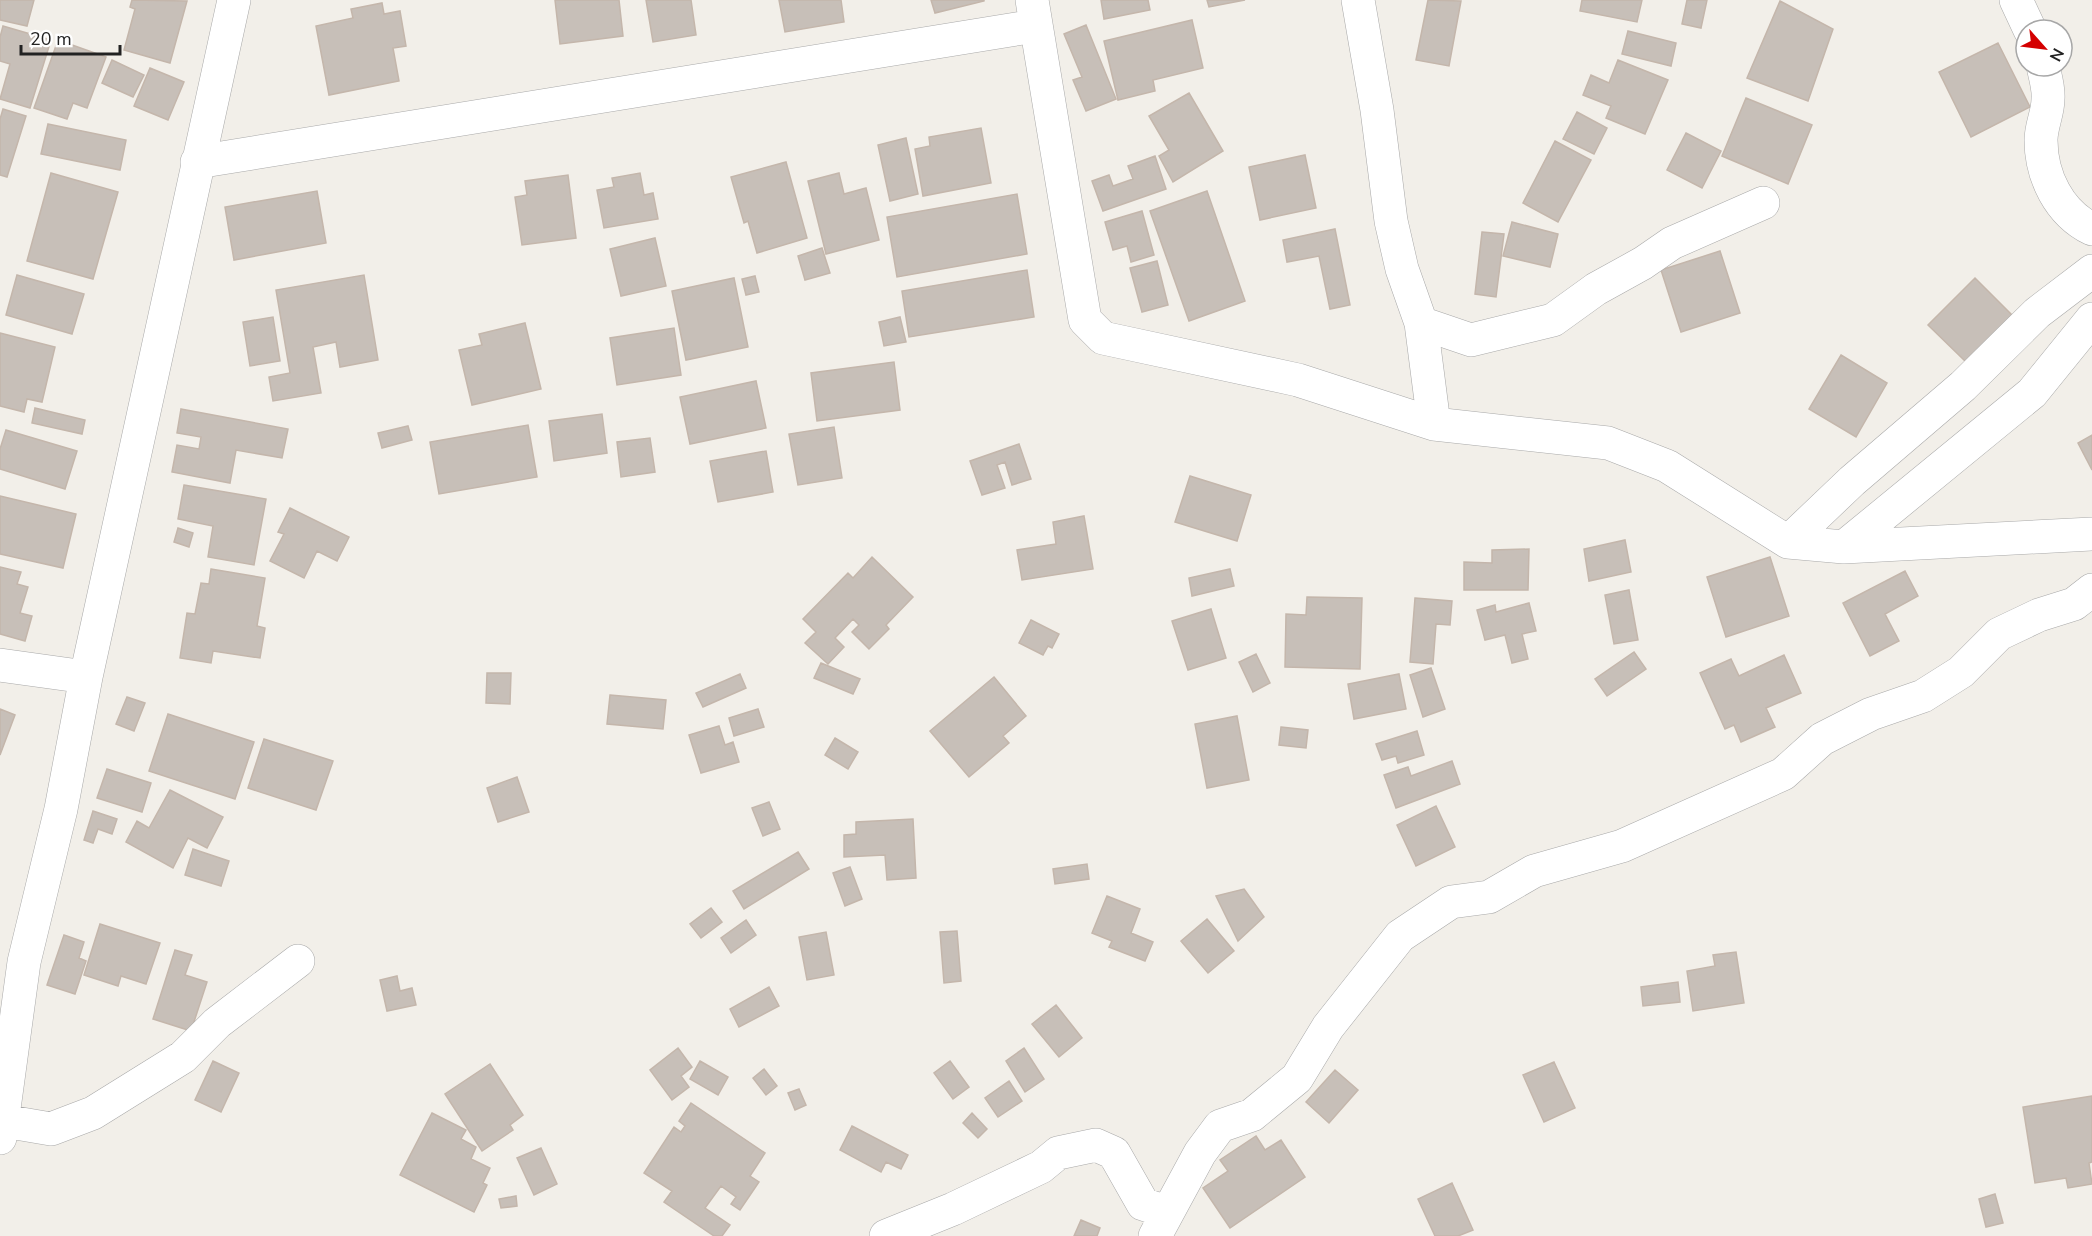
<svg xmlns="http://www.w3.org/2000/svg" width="2092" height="1236" font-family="'Nunito Sans',sans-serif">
<rect width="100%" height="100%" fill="#f2efe9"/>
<path fill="#c7bfb8" stroke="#c4b6ab" stroke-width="1.5" d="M0 0H34L27 26 0 20Z
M132 0 187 1 170 63 124 50 135 9 130 7Z
M555 0H619L623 36 560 44Z
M646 0H691L696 35 653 42Z
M779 0H841L844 22 785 32Z
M931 0H984V1L935 13Z
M1101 0H1148L1150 10 1104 19Z
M1207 0H1245L1209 7Z
M1428 0 1461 1 1449 66 1416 60Z
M1582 0H1642L1637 22 1580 11Z
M1687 0H1707L1701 28 1682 24Z
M1780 1 1833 29 1808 101 1747 78Z
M382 3 384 14 400 11 406 46 393 48 399 81 329 95 316 26 353 18 351 9Z
M1192 20 1203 68 1153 80 1155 91 1118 100 1104 41Z
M1086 25 1116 99 1086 111 1073 80 1082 77 1064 34Z
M3 26 51 40 30 108 0 99 10 64 0 61V37Z
M1628 31 1676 43 1671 66 1622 54Z
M58 40 106 57 87 108 73 103 67 119 34 108Z
M1998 43 2030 107 1971 137 1939 72Z
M112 60 144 75 133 97 102 83Z
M1618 60 1668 80 1645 134 1606 118 1611 106 1583 95 1591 75 1609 83Z
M150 68 184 82 168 120 134 106Z
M1189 93 1223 151 1173 182 1159 156 1169 150 1149 116Z
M1746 98 1812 125 1788 184 1722 156Z
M3 109 26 116 7 177 0 175V119Z
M1577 112 1607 128 1594 154 1563 139Z
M48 124 126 140 120 170 41 154Z
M981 128 991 183 923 196 915 149 930 146 929 137Z
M1686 133 1721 151 1702 188 1667 170Z
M906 138 918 194 890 201 878 145Z
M1555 141 1591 160 1558 222 1523 203Z
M1305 155 1316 208 1260 220 1249 167Z
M1155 156 1166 189 1103 211 1092 181 1109 175 1113 186 1133 179 1128 166Z
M786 162 807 238 757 253 748 221 744 223 731 177Z
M51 173 118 192 93 279 27 261Z
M640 173 644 195 653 193 658 219 604 228 597 190 614 187 612 178Z
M839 173 844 194 866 188 879 240 826 254 808 181Z
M568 175 576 238 522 245 515 197 527 195 525 181Z
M317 191 326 243 234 260 225 207Z
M1207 191 1245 301 1189 321 1150 211Z
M1017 194 1027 254 897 277 887 217Z
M1142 211 1154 255 1131 262 1127 246 1113 250 1105 222Z
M1512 222 1558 234 1550 267 1503 256Z
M1335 229 1350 305 1330 309 1319 256 1287 262 1283 240Z
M1482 232 1504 234 1496 297 1475 294Z
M655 238 666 286 621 296 610 249Z
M822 248 830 273 805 280 798 256Z
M1720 251 1740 313 1681 332 1661 270Z
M1157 261 1168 305 1142 312 1130 268Z
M1027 270 1034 317 909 337 902 291Z
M17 275 84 294 72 334 6 315Z
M364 275 378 360 340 367 336 342 313 347 321 393 273 401 269 377 290 373 276 290Z
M755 276 759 292 746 295 742 279Z
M734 278 748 347 686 360 672 291Z
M1975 278 2012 315 1966 362 1928 325Z
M273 317 280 361 250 366 243 322Z
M900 317 906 342 884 346 879 322Z
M525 323 541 389 472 405 459 350 482 345 479 334Z
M674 328 681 375 617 385 610 338Z
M0 333 55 347 42 402 27 399 24 412 0 406Z
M1841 355 1887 383 1856 437 1809 409Z
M894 362 900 410 817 421 811 373Z
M756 381 766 428 690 444 680 397Z
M35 408 85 420 82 434 32 423Z
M181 409 288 429 282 458 236 450 230 483 172 472 177 445 199 449 201 437 177 433Z
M602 414 607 453 554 461 549 421Z
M528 425 537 477 439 494 430 442Z
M408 426 412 440 382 448 378 433Z
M834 427 842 478 798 485 789 434Z
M6 430 77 451 65 489 0 469V449Z
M2092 435V470L2078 443Z
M650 438 655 472 621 477 617 442Z
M1019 444 1031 479 1012 485 1005 462 997 465 1005 488 982 495 970 461Z
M766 451 773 492 718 502 710 461Z
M1190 476 1251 495 1237 541 1175 522Z
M184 485 266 499 254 565 208 557 213 526 178 519Z
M0 496 76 514 63 568 0 554Z
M290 508 349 537 337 561 317 551 304 578 270 561 284 534 278 532Z
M1084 516 1093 569 1022 580 1017 550 1056 544 1053 522Z
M178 528 193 533 189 547 174 542Z
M1625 540 1631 572 1589 581 1584 549Z
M1529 549 1528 590H1464V562L1492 563V550Z
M872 557 913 597 886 625 889 629 869 649 852 632 859 625 853 619 835 638 844 647 828 664 805 643 816 632 803 619 848 573 853 578Z
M1770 557 1789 616 1726 637 1707 577Z
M0 567 21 572 17 584 28 587 20 613 32 616 25 641 0 634Z
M211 569 265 578 257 626 265 628 260 658 213 651 211 663 180 658 187 613 195 614 201 583 209 584Z
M1230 569 1234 586 1192 596 1189 578Z
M1905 571 1918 596 1885 614 1899 641 1870 656 1843 603Z
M1629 590 1638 640 1614 644 1605 595Z
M1307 597 1362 598 1360 669 1285 667 1286 614 1306 615Z
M1415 598 1452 601 1450 625 1436 624 1433 664 1410 662Z
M1529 603 1536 631 1522 634 1528 659 1512 663 1505 635 1485 640 1477 610 1495 605 1496 612Z
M1211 609 1226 658 1188 670 1172 621Z
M1031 620 1059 634 1052 648 1048 646 1043 655 1019 643Z
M1634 652 1646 669 1607 696 1595 679Z
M1256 654 1270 683 1253 692 1239 662Z
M1784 655 1801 693 1766 708 1775 727 1741 742 1734 725 1725 729 1700 673 1731 659 1739 676Z
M821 663 860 679 853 694 814 678Z
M1431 668 1445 709 1423 717 1410 675Z
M487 673H511L510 704 486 703Z
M740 674 746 688 703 707 696 693Z
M1399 674 1406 709 1354 719 1348 684Z
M994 677 1026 716 1003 736 1009 743 969 777 930 731Z
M610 695 666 700 663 729 607 724Z
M127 697 145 703 134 731 116 724Z
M0 709 15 715 0 755Z
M758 709 764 727 734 736 729 718Z
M168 714 254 742 235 799 149 771Z
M1237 716 1249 780 1207 788 1195 724Z
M719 726 725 745 733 742 739 762 701 773 689 735Z
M1281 727 1308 730 1306 748 1279 745Z
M1417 731 1424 755 1398 763 1396 756 1382 760 1376 744Z
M835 738 858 752 848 769 825 755Z
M264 739 333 761 316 810 248 788Z
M1452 761 1460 784 1396 808 1384 775 1408 767 1411 776Z
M107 769 151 783 142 812 97 798Z
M517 777 529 812 498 822 487 788Z
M170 790 223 817 207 848 188 838 173 868 126 842 137 821 149 828Z
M769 802 780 829 763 836 752 808Z
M1436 806 1455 847 1416 866 1397 825Z
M93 811 117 819 112 834 98 829 93 843 84 840Z
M913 819 916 878 887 880 885 855 844 857V835L856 834V822Z
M193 849 229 861 221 886 185 875Z
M798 852 809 869 744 909 733 891Z
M1087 864 1089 879 1055 884 1053 869Z
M850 867 862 899 845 906 833 873Z
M1244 889 1264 917 1238 941 1216 896Z
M1107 896 1140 909 1131 933 1153 942 1145 961 1109 947 1112 941 1092 933Z
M711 908 722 922 701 938 690 924Z
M1207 919 1234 951 1208 973 1181 941Z
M746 920 756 935 731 953 721 938Z
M100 924 160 943 146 984 121 976 118 986 84 975Z
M957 931 961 981 944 983 940 932Z
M826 932 834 975 807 980 799 937Z
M64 935 84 942 79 958 86 961 75 994 47 985Z
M175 950 192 955 185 975 207 982 191 1031 153 1019Z
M1736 952 1744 1003 1693 1011 1687 971 1715 966 1713 955Z
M397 976 400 991 412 988 416 1005 387 1011 380 980Z
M1678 982 1680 1002 1643 1006 1641 987Z
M769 987 779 1006 739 1027 730 1009Z
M1056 1005 1082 1038 1059 1057 1032 1024Z
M678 1048 692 1067 681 1076 689 1087 672 1100 650 1070Z
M1024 1048 1044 1079 1025 1092 1006 1061Z
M213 1061 239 1073 221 1112 195 1100Z
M700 1061 728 1077 718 1095 690 1079Z
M950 1061 969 1087 953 1099 934 1073Z
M1554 1062 1575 1108 1544 1122 1523 1075Z
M490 1064 523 1115 510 1125 513 1130 482 1151 445 1094Z
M764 1069 777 1086 766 1095 753 1078Z
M1335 1070 1358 1090 1329 1123 1306 1102Z
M1009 1081 1022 1101 998 1117 985 1098Z
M799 1089 806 1105 795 1110 788 1093Z
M2092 1096V1162L2089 1163 2092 1184 2068 1188 2066 1178 2035 1183 2023 1107Z
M691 1103 765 1153 750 1176 759 1182 740 1210 731 1204 736 1197 721 1186 705 1208 730 1225 722 1236H714L664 1202 672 1191 644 1173 674 1127 681 1132 685 1126 679 1121Z
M432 1113 466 1130 461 1139 476 1147 471 1159 490 1168 483 1183 487 1185 474 1212 400 1175Z
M972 1113 987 1129 978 1138 963 1123Z
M852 1126 908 1155 901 1169 886 1162 881 1172 840 1150Z
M1256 1136 1265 1150 1281 1140 1305 1177 1230 1228 1203 1188 1228 1171 1220 1160Z
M541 1148 557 1184 534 1195 517 1158Z
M1452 1183 1473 1230 1458 1236H1435L1418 1199Z
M1995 1194 2003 1223 1986 1227 1979 1199Z
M516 1196 517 1206 501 1208 499 1199Z
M1081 1220 1100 1228 1097 1236H1074Z"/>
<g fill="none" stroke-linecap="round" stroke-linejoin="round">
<g stroke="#a9a9a9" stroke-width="34">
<path id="street" d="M1032 0 1085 320 1103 338 1298 380 1434 424 1608 443 1667 466 1788 542 1844 547 2092 534
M1358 0 1377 110 1391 221 1402 269 1421 323 1434 424
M2016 0 2030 30
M2043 66C2045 76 2049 88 2048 99 2048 113 2041 126 2041 140 2041 176 2059 213 2092 229
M197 162 1035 26
M1421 323 1471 340 1553 320 1596 289 1643 263 1672 243 1763 203
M1788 542 1852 481 1963 386 2037 313 2092 271
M1844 547 2032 393 2092 319
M0 665 86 677 234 0
M4 1121 51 1129 93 1113 183 1057 217 1023 298 961
M0 1138 24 962 61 809 86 677
M886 1236 953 1209 1041 1167 1058 1153 1096 1145 1114 1153 1143 1204 1166 1212
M1155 1236 1200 1153 1220 1126 1252 1115 1297 1078 1328 1027 1400 936 1451 902 1489 897 1534 871 1622 846 1783 774 1822 739 1871 714 1923 696 1961 672 1999 634 2039 615 2074 604 2092 590"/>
</g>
<use href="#street" stroke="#fff" stroke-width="33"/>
</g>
<g transform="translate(2044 48) rotate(118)"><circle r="28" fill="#ffffff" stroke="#a7a7a7" stroke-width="1.5"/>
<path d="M0-4.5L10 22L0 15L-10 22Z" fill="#d40000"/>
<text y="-9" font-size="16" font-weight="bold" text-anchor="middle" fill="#222222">N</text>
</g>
<path d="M21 45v9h99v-9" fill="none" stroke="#222222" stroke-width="3"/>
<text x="30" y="45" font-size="18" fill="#222222" stroke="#ffffff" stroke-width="4.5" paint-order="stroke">20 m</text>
</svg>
